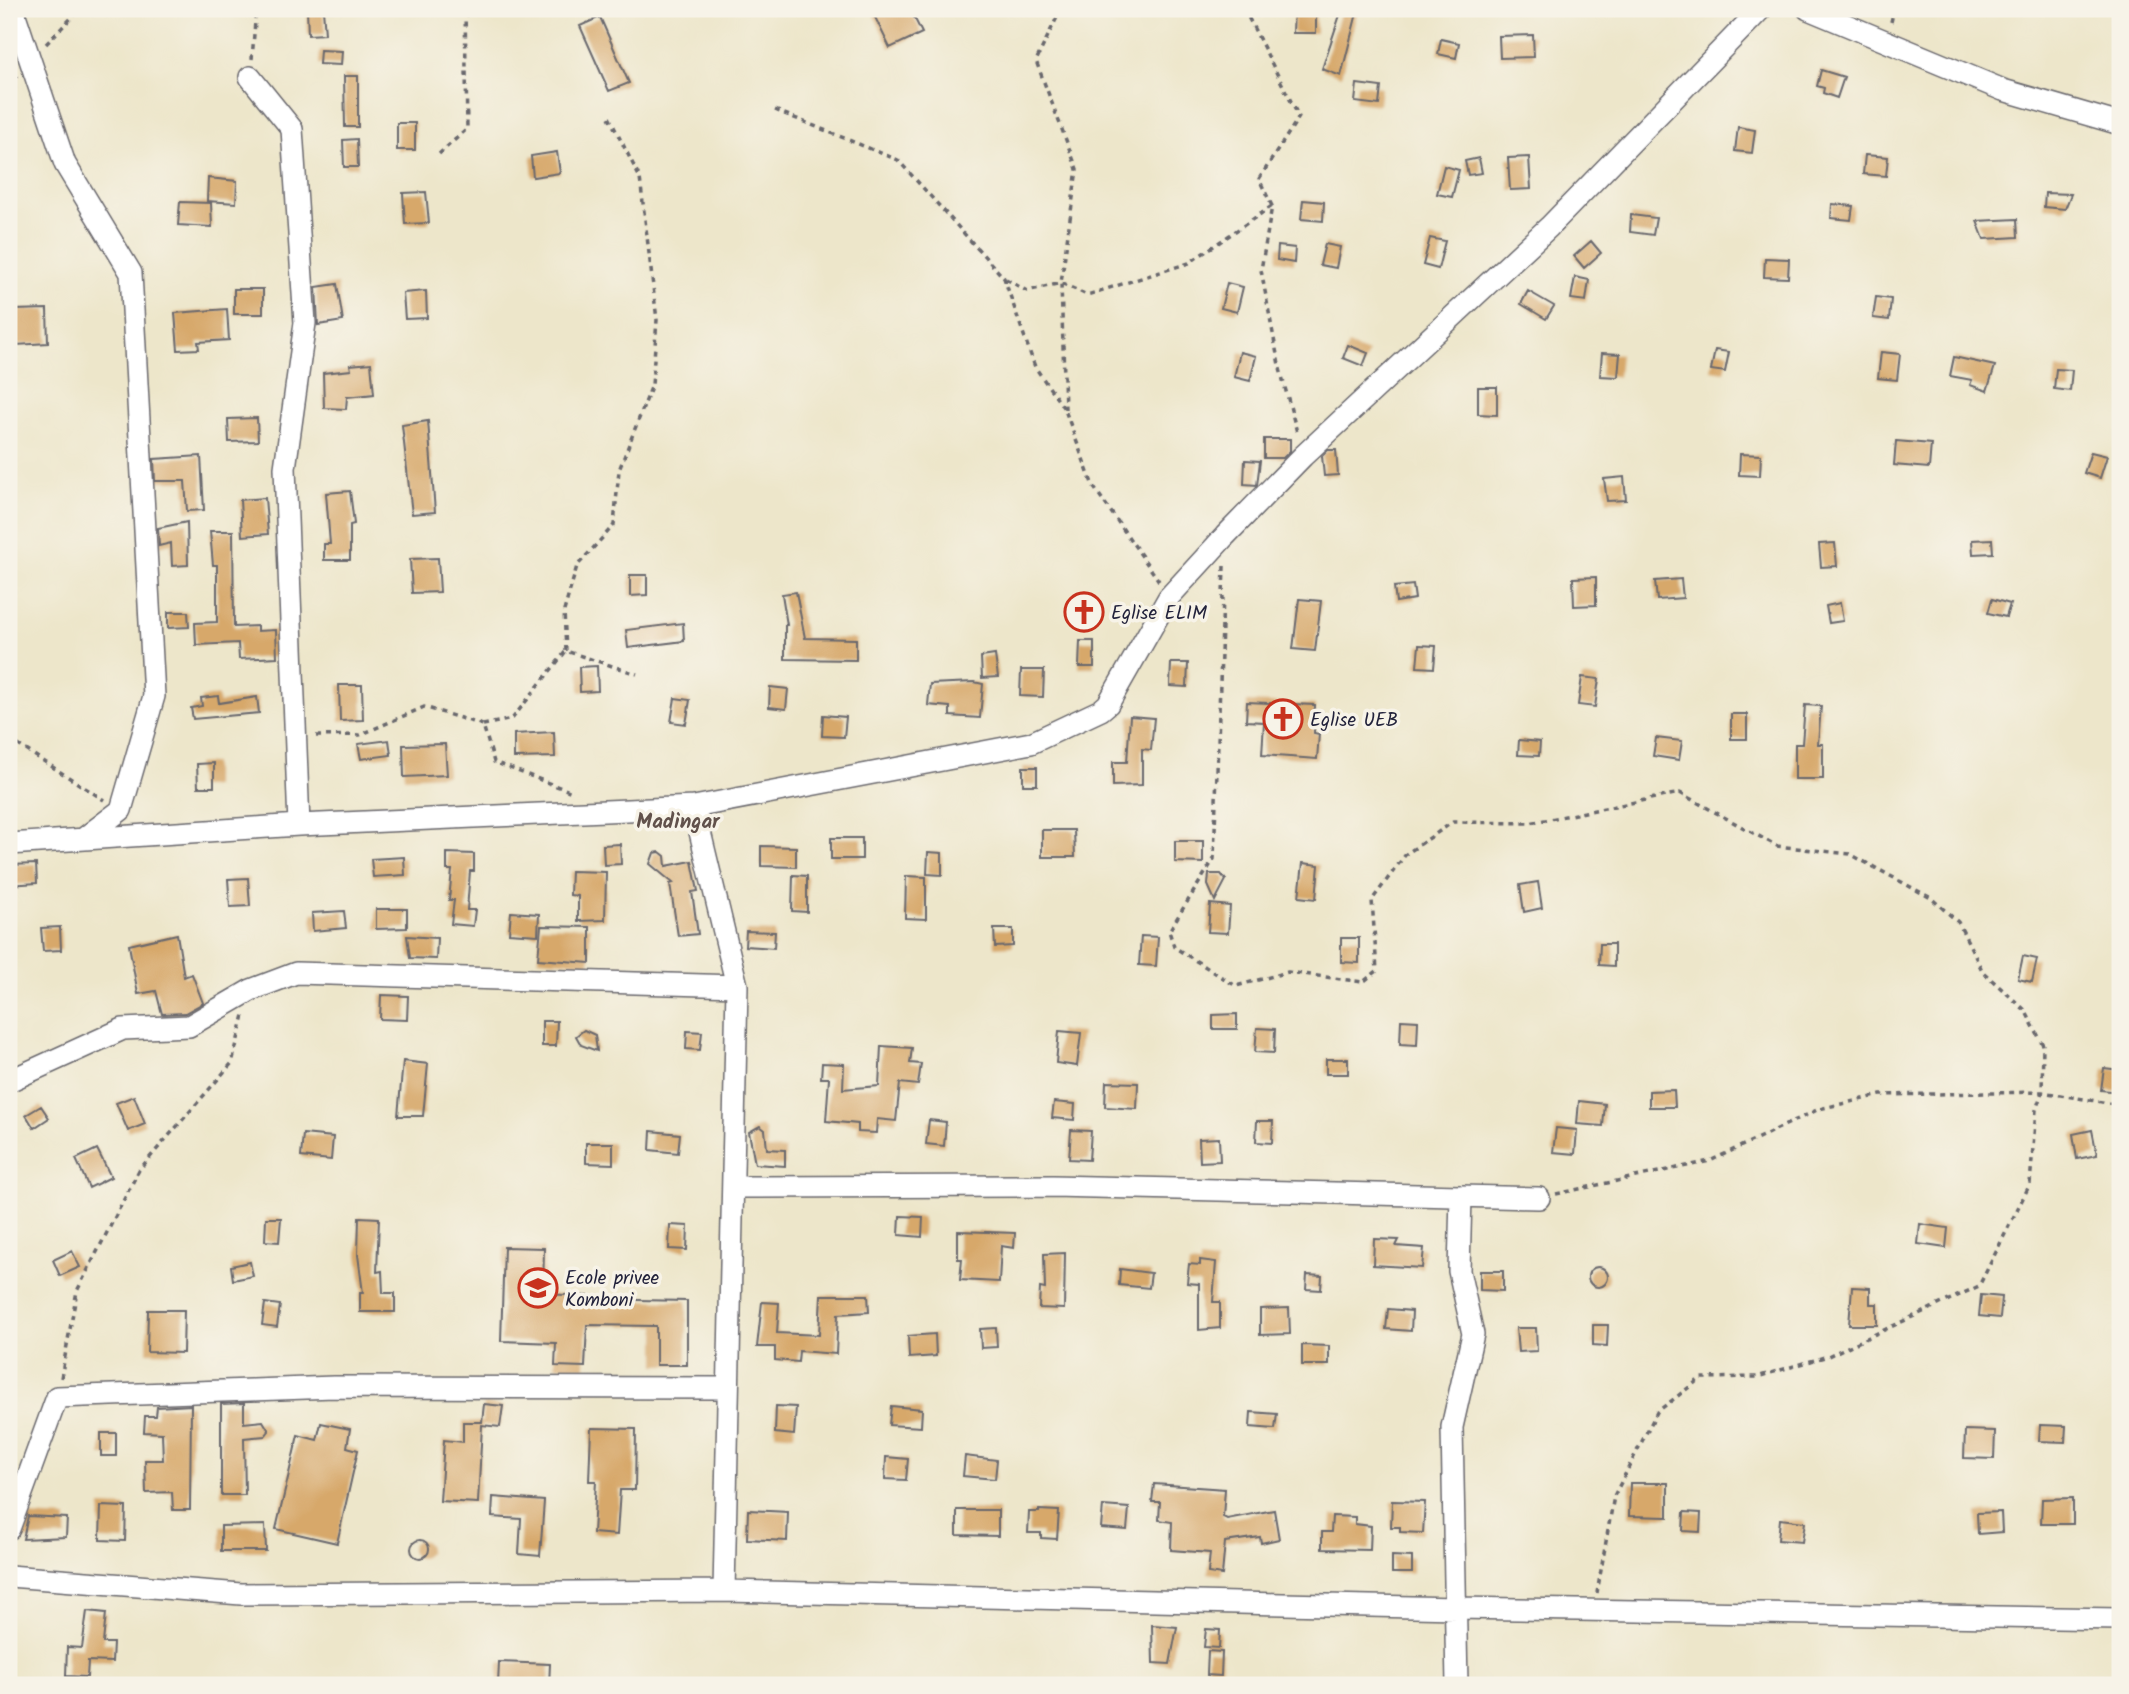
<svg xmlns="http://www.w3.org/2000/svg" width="2129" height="1694" font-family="Kalam,sans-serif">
<rect width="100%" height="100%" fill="#f7f3e8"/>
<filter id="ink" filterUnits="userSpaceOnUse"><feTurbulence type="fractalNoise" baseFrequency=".0143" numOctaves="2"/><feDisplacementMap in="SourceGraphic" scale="14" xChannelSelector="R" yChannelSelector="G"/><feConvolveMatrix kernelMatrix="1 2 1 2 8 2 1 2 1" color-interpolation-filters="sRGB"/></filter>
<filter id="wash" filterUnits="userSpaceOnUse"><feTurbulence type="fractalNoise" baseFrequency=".00686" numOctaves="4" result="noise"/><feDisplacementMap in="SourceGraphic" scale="28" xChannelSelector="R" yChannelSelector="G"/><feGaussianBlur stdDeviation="1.57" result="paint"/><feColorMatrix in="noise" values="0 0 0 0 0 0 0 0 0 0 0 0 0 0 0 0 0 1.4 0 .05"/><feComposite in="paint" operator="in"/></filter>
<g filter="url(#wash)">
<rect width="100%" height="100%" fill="#ede6ca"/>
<g id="blocks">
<path fill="#d7a86a" d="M307 9H323L325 34 308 35Z
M871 9H910L922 33 890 48Z
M1294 9H1316V33H1293Z
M1342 9H1358L1341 76 1322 69Z
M600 17 629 83 609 91 580 26Z
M1533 35 1534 57 1500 58 1499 36Z
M1441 39 1459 43 1456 58 1438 54Z
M320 50 342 51 341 65 319 64Z
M1821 70 1844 77 1837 98 1823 93 1824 88 1817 86Z
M344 76H358V127H345Z
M1357 84 1381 87 1379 105 1355 102Z
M397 123H415V150H397Z
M1738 127 1755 130 1752 153 1735 151Z
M357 139 358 167H344L343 140Z
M557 152 560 173 533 177 531 156Z
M1865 155 1888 157 1886 176 1863 174Z
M1529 157 1531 189 1510 190 1508 158Z
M1479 158 1482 173 1468 175 1465 161Z
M1444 166 1459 170 1452 197 1437 194Z
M208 178 237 181 236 203 207 201Z
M426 192 429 223 405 224 403 193Z
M2045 193 2071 194 2065 209 2044 207Z
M1303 200 1324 202 1323 221 1301 219Z
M180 202 211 203 212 227 178 225Z
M1832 204 1853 206 1851 220 1831 218Z
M1631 215 1656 218 1653 235 1630 232Z
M2017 219 2018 237 1984 239 1977 221Z
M1430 238 1445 241 1438 269 1423 265Z
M1591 241 1601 253 1584 268 1574 256Z
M1325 244 1340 247 1336 268 1320 265Z
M1278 246 1295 248 1294 263 1277 260Z
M1765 258 1789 259 1788 278 1764 277Z
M1575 277 1589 280 1586 301 1571 299Z
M1227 283 1243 287 1237 312 1221 308Z
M337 284 343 321 318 325 316 287Z
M234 289H263V314H234Z
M426 291 427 318 405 319 403 293Z
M1528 291 1554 306 1546 319 1521 304Z
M1876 297 1891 299 1889 320 1873 318Z
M47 309 48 343 16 345 14 310Z
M227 309 229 340 198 342 199 349 178 350 175 313Z
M1348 345 1368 353 1363 366 1343 358Z
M1715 350 1729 352 1725 372 1711 370Z
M1240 352 1256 356 1250 381 1234 377Z
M1881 352 1900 354 1897 380 1878 378Z
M1602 353 1620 354 1618 377 1600 376Z
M1954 357 1995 366 1987 391 1970 385 1972 380 1950 376Z
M371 363 374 394 347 397 346 409 324 408 323 373 351 370 350 365Z
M2056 369 2072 370 2070 391 2054 389Z
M1478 387H1497V415L1478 414Z
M257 418 258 441 229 442 228 419Z
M428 421 435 512 412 514 402 425Z
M1264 439H1290V451L1283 458H1264Z
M1896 441 1931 444 1929 468 1894 465Z
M1328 450H1336L1338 475 1324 476 1322 456Z
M2091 452 2107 456 2100 478 2084 473Z
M1740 454 1761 455 1760 476 1739 475Z
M201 456 204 510 187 511 185 481H155L154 459Z
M1245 460 1260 461 1257 485 1244 484Z
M1624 477 1626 500 1607 501 1604 479Z
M350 491 354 524 350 525V560H324V544H330L326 493Z
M265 498 268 534 242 536 240 500Z
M187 522 188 565 172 566 171 543 159 546 158 528Z
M210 531H233L234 627 257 626V631L276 630 277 657 239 659 238 643 196 645 195 623 217 622V565H213Z
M1992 539 1993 553 1973 554 1972 540Z
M1835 543 1837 566 1821 567 1819 544Z
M438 558 440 592 412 593 410 559Z
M630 575H647V595L630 596Z
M1596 577V605L1574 606 1573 578Z
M1681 579 1683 598 1657 600 1655 581Z
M1413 585 1415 599 1396 602 1394 587Z
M796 592 805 638 856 639V660L785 659V625H787L782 594Z
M1299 599 1321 601 1315 651 1293 649Z
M1992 599 2010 604 2006 617 1988 613Z
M1840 603 1843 621 1829 623 1826 606Z
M168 612H188L189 627 168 628Z
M683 623 684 641 628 648 626 630Z
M1080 641H1094V667H1079Z
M1419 645 1436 646 1434 668 1417 667Z
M995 655 998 677 982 678 981 657Z
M1171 663H1188L1187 687 1170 686Z
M597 666 598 691 580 692 579 667Z
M1021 670H1044L1043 697 1020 696Z
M1582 677 1599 679 1595 707 1578 705Z
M974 682 983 684 980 718 950 716V707L928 705 930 684Z
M339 685H362L363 720 340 721Z
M770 687 788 689 786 709 769 707Z
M218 696 219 703 257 697 259 713 193 719 191 708 202 706 201 698Z
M675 698 690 700 686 724 671 722Z
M1247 702 1315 705 1314 733 1319 734 1317 759 1262 755 1264 722 1246 721Z
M1805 705 1821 706 1818 744H1823V779H1795V744H1802Z
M1731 714H1747V739H1731Z
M823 715 846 717 844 737 822 736Z
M1130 716 1154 718 1151 750 1142 749V785L1113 786V762H1127Z
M554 732 555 757 514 758V734Z
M1656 738 1682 741 1679 760 1653 756Z
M389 740 391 755 361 759 358 744Z
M1519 740 1540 742 1539 756 1518 755Z
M445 744 447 775 404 777 403 745Z
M214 763V787H198L197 764Z
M1023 767H1037V785H1023Z
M1042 830H1074L1075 857H1042Z
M831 838H862V859H831Z
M1175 841H1203V863L1175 862Z
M620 844 621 864 604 865 603 845Z
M761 846 796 847V867L761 866Z
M660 852 665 856 666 866 692 861 698 891 692 892 698 934 678 936 670 884 673 883 650 864 654 853Z
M928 852 942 853V875L927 874Z
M447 853 474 854V871H470L467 910H475L473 926 451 924 454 900H449L452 870H447Z
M404 857 405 875 373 877 371 859Z
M1303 863 1319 865 1316 899 1299 897Z
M36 864 37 883 9 885V865Z
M571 871 606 872 605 920 578 921V896L570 895Z
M1209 874H1221L1226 880 1215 901 1208 885Z
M793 875 807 876V912L792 911Z
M906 876 926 877V919L905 918Z
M248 878 250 906 230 907 228 879Z
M1538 882 1542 908 1524 912 1520 885Z
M1210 904 1230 906 1228 933 1208 932Z
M376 909H407V928L376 929Z
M344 911 346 928 313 931 312 913Z
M511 912 539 914 538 935 509 933Z
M541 926 590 927V963L538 959Z
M60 927 61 950 43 951 41 928Z
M994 929H1013V946L995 947Z
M746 931 775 932 774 948 745 946Z
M177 934 184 977 192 974 203 1003 185 1013 162 1014 156 991 138 994 129 945Z
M407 936 437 938 436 959 410 958Z
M1141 936 1158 937 1156 966 1139 965Z
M1341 938H1359V963L1341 962Z
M1600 944H1614V966L1599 965Z
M2023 956 2037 959 2032 982 2018 979Z
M381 995 408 996 407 1020 380 1019Z
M1237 1014V1029H1213V1015Z
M1401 1020 1418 1021 1417 1045 1400 1044Z
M542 1021H557L556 1046H542Z
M1257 1028 1275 1029 1274 1053 1255 1052Z
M584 1030 595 1035 597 1051 581 1045 576 1036Z
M687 1031 702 1032 700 1050 686 1049Z
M1059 1031 1081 1033 1077 1066 1056 1063Z
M881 1046 912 1048 910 1063 921 1064 918 1085 900 1083 896 1121 877 1119 876 1133 858 1132V1124L826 1121 829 1078H821L822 1063 844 1064 843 1089 879 1086Z
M1326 1059H1348V1074H1326Z
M403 1061 428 1064 423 1116H398Z
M2104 1068 2120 1070V1092L2101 1090Z
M1106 1082 1138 1083 1137 1109 1105 1107Z
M1674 1090 1675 1107H1649V1091Z
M134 1096 145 1124 128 1131 116 1103Z
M1579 1101 1605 1104 1603 1126 1577 1124Z
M1054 1102 1075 1104 1074 1120 1052 1118Z
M41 1106 49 1118 34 1128 26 1115Z
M929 1120 946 1122 944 1146 926 1144Z
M1257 1121H1273L1272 1143 1256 1142Z
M760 1126 765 1130 767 1149 785 1150V1166L755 1164 749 1132Z
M1556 1128 1577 1130 1575 1154 1553 1152Z
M1071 1130 1091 1131 1089 1160 1069 1159Z
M2092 1130 2097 1155 2077 1159 2073 1134Z
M651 1131 680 1134 678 1153 650 1150Z
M303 1134 333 1137 331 1160 301 1157Z
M1219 1138 1220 1161 1200 1162 1199 1139Z
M586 1143H613V1164L586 1163Z
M97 1149 111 1177 89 1188 76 1159Z
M900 1216 923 1217 922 1237 899 1235Z
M359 1217 379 1218 377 1272 382 1271 383 1293H395V1312H360V1293H363L358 1255Z
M266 1218H281L279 1242 265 1241Z
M1920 1224 1948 1228 1946 1248 1918 1244Z
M670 1225 688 1226 687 1250 669 1249Z
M958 1231 1015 1233 1014 1248 1001 1246 999 1282 960 1280 962 1259H958Z
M1374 1239 1399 1240 1396 1246 1424 1248 1422 1268 1373 1265Z
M504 1247 544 1248 543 1294 588 1296V1299L687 1301V1365H656V1326L587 1325 585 1367 555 1366 556 1343 501 1341Z
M72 1251 80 1267 60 1276 53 1260Z
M1065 1253 1064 1309 1039 1308 1040 1288 1045 1289 1044 1254Z
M1200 1260 1216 1262 1213 1302H1220V1328L1199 1330V1284L1187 1283 1189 1264 1200 1265Z
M250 1262 253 1276 233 1280 231 1266Z
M1588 1277a10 10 0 1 1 20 0a10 10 0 1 1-20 0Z
M1120 1269 1151 1273 1149 1288 1119 1285Z
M1480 1271H1503V1291L1480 1290Z
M1307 1275 1322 1276 1321 1290 1306 1289Z
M1852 1287 1870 1288V1304H1877V1325H1849Z
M821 1295H868L869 1312 838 1314 836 1354 799 1351 798 1362 775 1360V1347H757L762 1302 779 1303 777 1333 819 1335Z
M1981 1295 2002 1297 2000 1318 1979 1316Z
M265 1303 280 1305 277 1327 262 1325Z
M1289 1308 1290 1334 1260 1335V1309Z
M1388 1309 1412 1311 1411 1331 1386 1329Z
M148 1310H184L183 1353 147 1352Z
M1593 1325H1608L1607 1346 1593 1345Z
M996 1328 997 1347 981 1348 980 1329Z
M1516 1328H1536L1537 1351 1518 1352Z
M935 1334 936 1356 909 1358 908 1336Z
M1302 1345 1329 1346V1365H1302Z
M244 1403V1423L263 1421 269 1431 265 1436 244 1438 245 1495H221V1404Z
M484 1404 503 1406 500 1427 482 1425 478 1503 440 1501 444 1440 463 1442V1422H482Z
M191 1405 190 1510H173L172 1492 146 1493 145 1460H163L162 1433 144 1432 145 1416H156L157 1407Z
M776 1406 796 1407 794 1435 775 1433Z
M891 1406 922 1409 921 1427 889 1425Z
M1251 1412 1277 1414 1275 1429 1250 1427Z
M321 1423 350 1429 347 1447 358 1450 337 1543 276 1529 298 1435 317 1440Z
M2040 1425 2066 1426 2065 1442 2039 1441Z
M591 1428 636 1429 635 1490H620L617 1535 593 1533 596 1481H589Z
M1965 1430 1995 1431 1994 1459 1964 1458Z
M101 1433H116V1456H101Z
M965 1456 997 1460 995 1479 963 1476Z
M886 1457 908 1459 906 1480 885 1479Z
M1630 1483H1668V1517L1629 1516Z
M1154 1484 1225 1489 1223 1517 1227 1519 1274 1510 1279 1539 1261 1543 1260 1537 1225 1542 1222 1575 1208 1573 1210 1553 1171 1550 1172 1522 1159 1520 1160 1502H1152Z
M493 1497 544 1501 540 1556 519 1554 521 1519 492 1517Z
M2073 1498V1524H2041L2042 1499Z
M1392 1501 1425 1502 1423 1533 1400 1532V1527H1391Z
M101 1506 126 1507 125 1541 100 1540Z
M1103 1506 1129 1508 1127 1530 1101 1528Z
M748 1510 788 1512 787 1541 747 1539Z
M957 1510H998V1536L957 1535Z
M1039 1510 1059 1511 1057 1539 1041 1538V1533H1028L1029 1512H1039Z
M1684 1512 1701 1513 1700 1532 1683 1531Z
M2001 1512 2002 1532 1978 1534 1977 1513Z
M28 1516 67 1518 66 1537 23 1539Z
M1332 1516 1355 1517V1524L1371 1526 1370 1550 1322 1549V1532H1331Z
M1780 1519 1805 1522 1802 1542 1778 1540Z
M265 1525 266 1551H221V1526Z
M411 1549a9 9 0 1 1 18 0a9 9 0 1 1-18 0Z
M1392 1556 1412 1557V1573H1392Z
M87 1611 106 1613 103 1643H113L112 1662 88 1661 87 1677 66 1676 67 1647 82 1648Z
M1152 1625 1177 1627 1170 1664 1153 1663Z
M1206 1629 1220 1630 1219 1648 1204 1647Z
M1208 1651 1222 1652 1221 1676 1207 1675Z
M499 1662 550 1664 549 1685H498Z"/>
</g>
</g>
<g filter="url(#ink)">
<use href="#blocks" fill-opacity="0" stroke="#69676d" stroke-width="2"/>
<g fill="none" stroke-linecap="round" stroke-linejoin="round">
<g stroke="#69676d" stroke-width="24">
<path id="street" d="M13 9 65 164 131 273 154 696 121 810 83 839
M1808 9 2003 90 2120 124
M250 77 292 129 305 323 285 468 299 825
M694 807 737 986 724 1591
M9 844 299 825 694 807 1031 743 1101 710 1108 704 1169 597 1225 536 1303 456 1549 227 1761 9
M9 1081 123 1029 189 1026 251 990 296 973 737 986
M735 1187 1053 1186 1539 1198
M9 1529 57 1397 334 1387 727 1388
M9 1576 241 1594 724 1591 1456 1608 2120 1619
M1457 1685 1452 1427 1473 1334 1459 1271 1461 1196"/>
</g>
<path stroke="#69676d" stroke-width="3.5" stroke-dasharray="5 5" stroke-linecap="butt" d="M1061 9 1036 61 1077 169 1061 283 1065 409
M1244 9 1299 117 1259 179 1272 206 1261 270 1279 365 1298 436
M610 16 611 9
M1891 22 1894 9
M46 44 80 9
M252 59 256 9
M9 84 17 76
M775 110 898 160 1004 278 1035 367 1065 410 1093 486 1159 581
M439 154 467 129 465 9
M1006 279 1027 291 1061 283 1087 295 1189 263 1272 206
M1224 566 1214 859 1169 931 1174 947 1236 986 1288 972 1363 982 1377 971 1372 900 1406 854 1453 822 1530 823 1680 793 1777 846 1850 854 1931 898 1958 922 1983 972 2025 1010 2043 1045 2042 1092 2036 1110 2030 1184 1979 1286 1828 1356 1757 1377 1701 1378 1657 1412 1614 1496 1597 1593
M566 651 564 611 577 566 614 525 619 470 652 385 657 320 640 178 608 115
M483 725 512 719 566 651 637 674
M316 736 360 735 424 707 483 725 494 762 572 792
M9 739 104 800
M1556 1194 1710 1161 1819 1109 1881 1095 2042 1092 2120 1105
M61 1378 77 1291 139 1170 232 1063 244 1015"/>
<use href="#street" stroke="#fff" stroke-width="21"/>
</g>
</g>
<defs>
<g id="church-ring" transform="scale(2.0125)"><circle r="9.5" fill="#f7f3e8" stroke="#c8321e" stroke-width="1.5"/><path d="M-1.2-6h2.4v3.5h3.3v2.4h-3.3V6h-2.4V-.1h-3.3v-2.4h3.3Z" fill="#c8321e"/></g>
<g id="school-ring" transform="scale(2.0125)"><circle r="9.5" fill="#f7f3e8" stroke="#c8321e" stroke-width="1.5"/><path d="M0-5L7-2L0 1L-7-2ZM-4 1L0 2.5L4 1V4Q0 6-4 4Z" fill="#c8321e"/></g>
</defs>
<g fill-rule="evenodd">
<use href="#church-ring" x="1084" y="612"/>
<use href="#church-ring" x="1283" y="719"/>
<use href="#school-ring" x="538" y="1288"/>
</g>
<g text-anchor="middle" stroke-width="7" stroke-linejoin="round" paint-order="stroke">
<g font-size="19" fill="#22223b" stroke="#f7f3e8" text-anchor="start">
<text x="1111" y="619">Eglise ELIM</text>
<text x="1310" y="726">Eglise UEB</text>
<text x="565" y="1284">Ecole privee<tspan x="565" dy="22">Komboni</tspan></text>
</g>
<g font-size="21" font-weight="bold" fill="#61514b" stroke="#f7f3e8">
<text x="678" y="828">Madingar</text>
</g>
</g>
<rect width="2129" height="1694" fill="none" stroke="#f7f3e8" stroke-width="35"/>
</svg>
